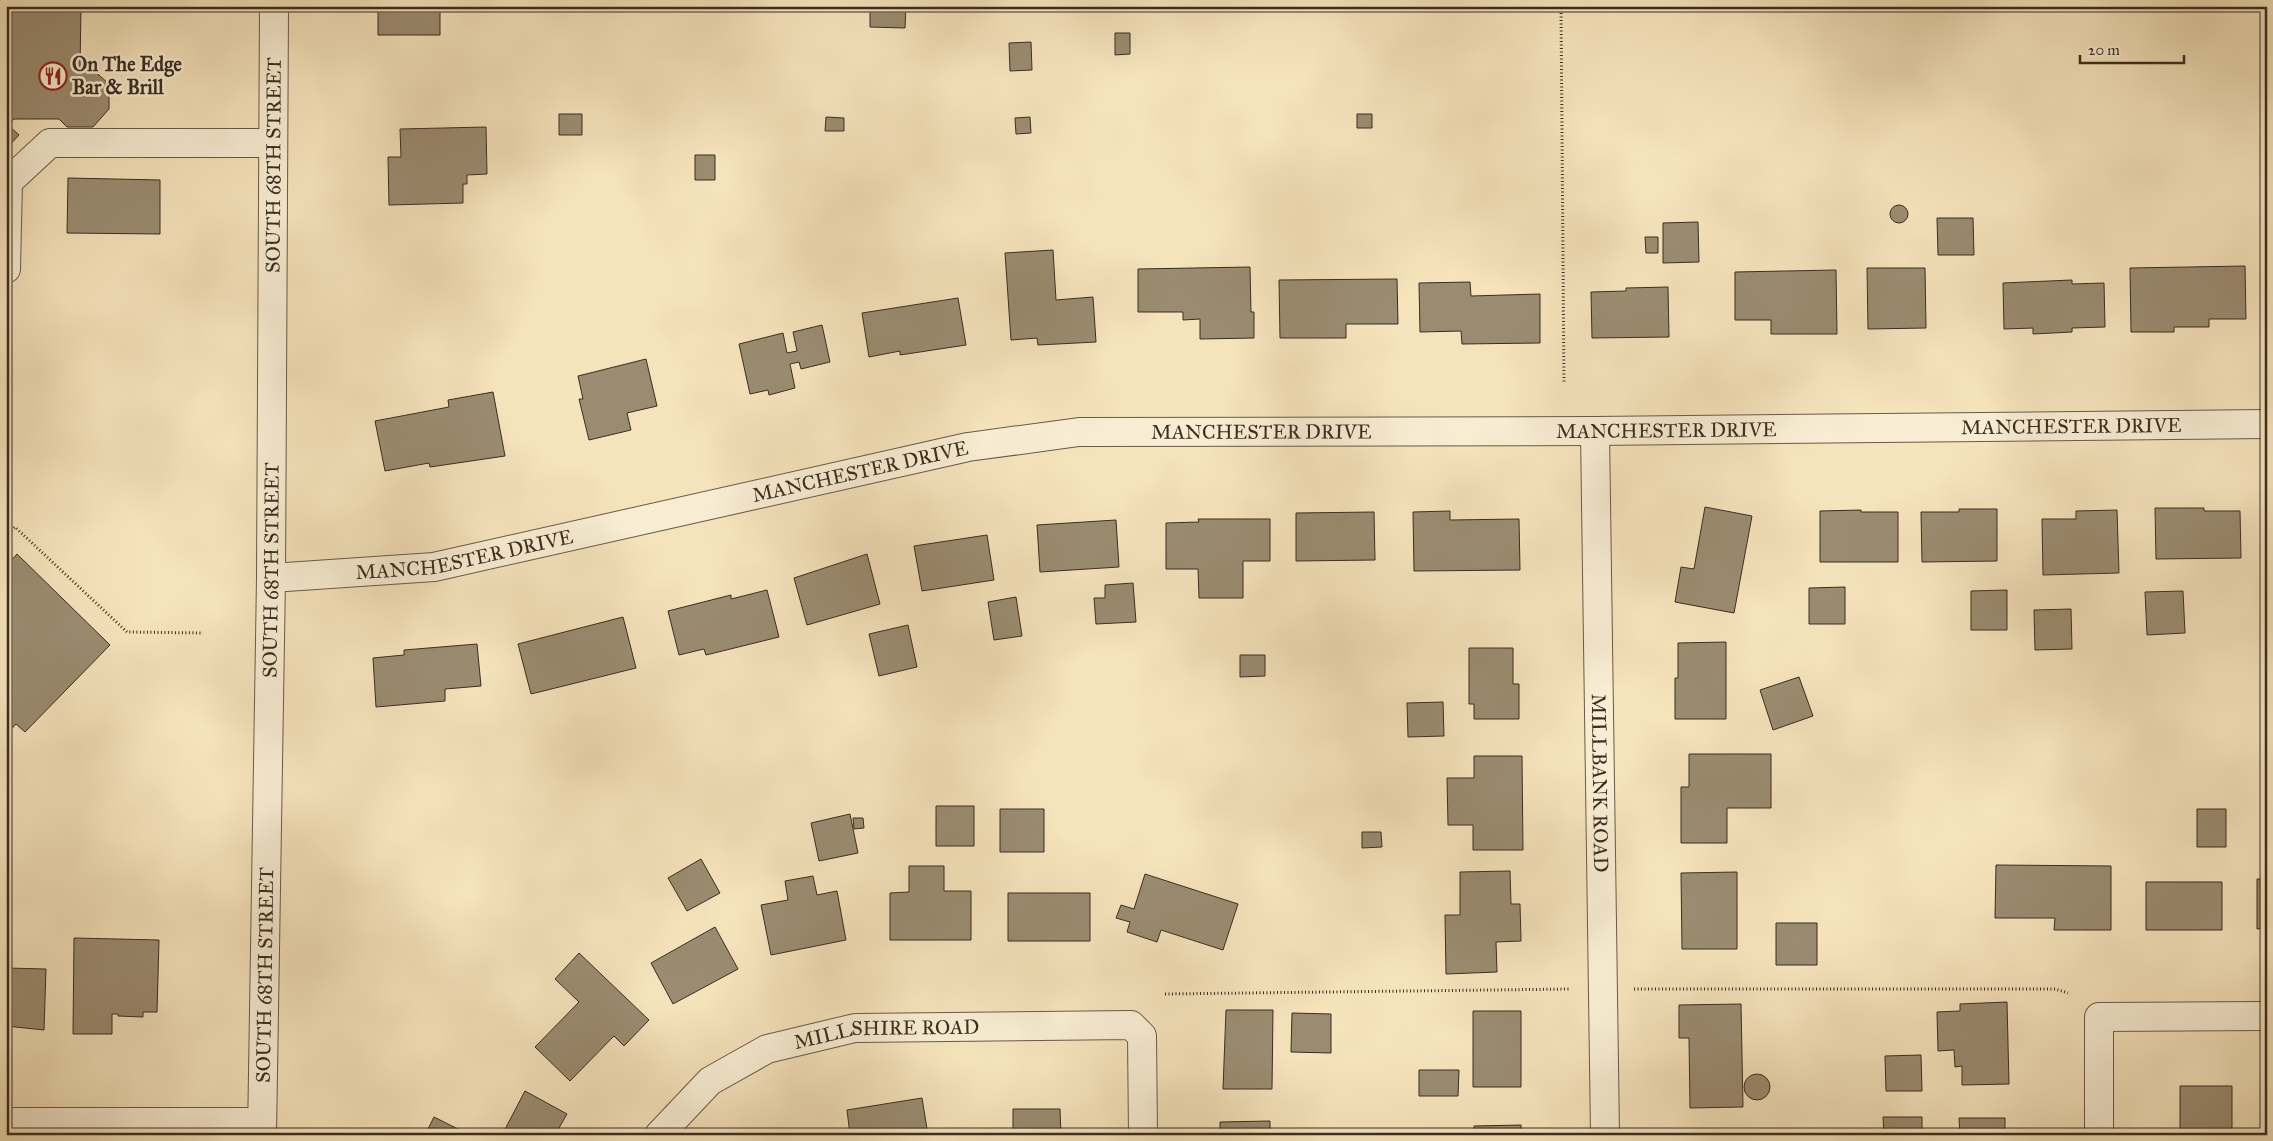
<svg xmlns="http://www.w3.org/2000/svg" width="2273" height="1141" font-family="'IM FELL Great Primer',serif">
<rect width="100%" height="100%" fill="#f5e3bc"/>
<filter id="stains"><feTurbulence type="fractalNoise" baseFrequency=".004" numOctaves="4"/><feColorMatrix values="0 0 0 0 .2 0 0 0 0 .09 0 0 0 0 .02 0 0 0 .5 -.17"/></filter>
<radialGradient id="worn" r=".72"><stop offset=".6" stop-color="#630" stop-opacity="0"/><stop offset="1" stop-color="#630" stop-opacity=".3"/></radialGradient>
<path fill="#9b8c71" stroke="#3a2d20" d="M6 6H81L80 68H91L109 84V109L93 127H67L59 119H14L8 125 19 135 6 149Z
M378 6H440V35H378Z
M870 6H906L905 28 870 27Z
M1115 33H1130V54L1115 55Z
M1031 42 1032 70 1010 71 1009 43Z
M559 114H582V135H559Z
M1357 114H1372V128H1357Z
M826 117 844 118V131H825Z
M1030 117 1031 133 1016 134 1015 118Z
M486 127 487 174 467 175V184H463V203L389 205 388 157H401L400 129Z
M695 155H715V180H695Z
M68 178 160 180V234L67 233Z
M1890 214a9 9 0 1 1 18 0a9 9 0 1 1-18 0Z
M1937 218H1973L1974 255H1938Z
M1698 222 1699 262 1663 263V223Z
M1645 237H1658V253H1646Z
M1053 250 1056 300 1093 297 1096 342 1038 345 1037 338 1011 340 1005 253Z
M2245 266 2246 319H2209V327H2174V332H2131L2130 268Z
M1250 267 1251 312H1254V338L1200 339V319L1183 320V312H1138V269Z
M1867 268H1925L1926 328 1868 329Z
M1836 270 1837 334H1771V320H1735V272Z
M1397 279 1398 324H1346V338H1280L1279 280Z
M2072 280V284L2104 283 2105 327 2072 328V332L2033 334V328L2004 329 2003 283Z
M1470 282 1471 296 1540 294V343L1462 344 1461 331 1420 332 1419 283Z
M1668 287 1669 337 1592 338 1591 292 1626 291V288Z
M958 298 966 345 900 355V351L869 357 862 313Z
M822 325 830 362 801 369 799 362 790 364 795 388 769 395 768 390 750 394 739 344 783 333 787 353 797 351 793 332Z
M646 359 657 406 627 413 631 430 589 440 579 399H583L578 376Z
M493 392 505 456 430 467 429 463 385 471 375 421 449 407 448 400Z
M1705 507 1752 516 1734 613 1675 602 1681 567 1694 569Z
M2155 508H2204V511H2240L2241 558 2156 559Z
M1959 509H1997V561L1922 562 1921 512H1959Z
M1861 510V512H1898V562H1820V511Z
M2117 510 2119 573 2043 575 2042 519H2076V511Z
M1450 511V520L1519 519 1520 570 1414 571 1413 512Z
M1374 512 1375 560 1296 561V513Z
M1198 519H1270V561H1243V598H1199L1198 569H1166V523L1199 522Z
M1116 520 1119 567 1040 572 1037 525Z
M987 535 994 580 922 591 914 546Z
M17 554 110 645 25 732 16 724 6 735V566Z
M867 554 880 604 807 625 794 578Z
M1133 583 1136 622 1096 624 1094 598H1105V585Z
M1845 587V624H1809V588Z
M767 590 779 637 706 655 704 649 679 655 668 611 731 595V599Z
M2007 590V630H1971V591Z
M2183 591 2185 633 2147 635 2145 592Z
M1016 597 1022 636 994 640 988 602Z
M2265 603H2267V643H2265Z
M2071 609 2072 649 2035 650 2034 610Z
M623 617 636 668 531 694 518 644Z
M908 625 917 667 879 676 869 634Z
M1726 642V719H1675V678H1678V643Z
M477 644 481 686 445 689V701L376 707 373 658 404 655V650Z
M1469 648H1513V684H1519V719H1474V704H1469Z
M1240 655H1265V676L1240 677Z
M1799 677 1813 716 1773 730 1760 690Z
M1443 702 1444 736 1408 737 1407 703Z
M1689 754H1771V808H1727V843H1681V787H1689Z
M1474 756H1522L1523 850H1473V825H1448L1447 778H1474Z
M936 806H974V846H936Z
M1000 809H1044V852H1000Z
M2197 809H2226V847H2197Z
M850 814 858 853 819 861 811 823Z
M853 818H863L864 828 854 829Z
M1362 832H1381L1382 847 1362 848Z
M701 859 720 893 687 911 668 878Z
M1996 865 2111 866V930H2054L2055 918H1995Z
M909 866H944V891H971V940H890V893L909 892Z
M1510 871 1511 904H1520L1521 941 1496 942 1497 972 1446 974 1445 915H1460V872Z
M1737 872V949H1682L1681 873Z
M1145 874 1238 904 1223 950 1161 930 1157 942 1127 932 1130 922 1116 918 1121 905 1134 909Z
M813 876 817 895 837 891 846 940 771 955 761 905 788 900 785 881Z
M2257 879H2267V928L2257 929Z
M2146 882H2222V930H2146Z
M1008 893H1090V941H1008Z
M1776 923H1817V965H1776Z
M715 927 738 969 673 1004 651 963Z
M74 938 159 940 157 1012H143V1017L118 1016V1014H112V1034H73Z
M579 953 649 1020 624 1046 614 1036 570 1081 535 1047 579 1002 555 979Z
M6 968 46 969 44 1030 6 1026Z
M2007 1002 2009 1084 1962 1085V1066L1955 1067 1954 1050 1938 1051 1937 1012 1960 1011V1004Z
M1741 1004 1743 1107 1690 1108 1689 1038H1679V1005Z
M1226 1010H1273L1272 1089H1223Z
M1473 1011H1521V1087H1473Z
M1292 1013 1331 1014V1053L1291 1052Z
M1921 1055 1922 1091H1886L1885 1056Z
M1419 1070H1459L1458 1096H1419Z
M1744 1087a13 13 0 1 1 26 0a13 13 0 1 1-26 0Z
M2180 1086H2232V1135H2180Z
M525 1091 567 1114 555 1135H502Z
M922 1098 928 1135H850L847 1110Z
M1013 1109H1060L1061 1135H1013Z
M434 1117 468 1134V1135H425Z
M1883 1117H1922V1135H1884Z
M1959 1118H2005V1135H1960Z
M1270 1121V1135H1220V1122Z
M1521 1125V1135H1474V1126Z
M1691 1133H1741V1135H1691Z"/>
<g fill="none" stroke-linecap="round" stroke-linejoin="round">
<g stroke="#695a47" stroke-width="30">
<g id="minor">
<path d="M6 269 8 182 50 143H273"/>
<path id="s1" d="M1595 431 1605 1135"/>
<path id="s2" d="M271 578 434 567 968 447 1079 432 1595 431 2267 424"/>
<path d="M6 1122H262"/>
<path id="s3" d="M262 1135 271 578 274 6"/>
<path id="s4" d="M659 1135 710 1081 767 1049 855 1028 1131 1025 1142 1036 1143 1135"/>
<path d="M2099 1135V1017L2267 1016"/>
</g>
</g>
<path stroke="#3a2d20" stroke-width="3" stroke-dasharray="1 2.5" stroke-linecap="butt" d="M1561 6 1564 384
M6 535 15 527 127 632 203 633
M1634 989H2055L2068 993
M1165 994 1571 989"/>
<use href="#minor" stroke="#f8edd3" stroke-width="28"/>
</g>
<defs>
<g id="restaurant-ring" transform="scale(1.4375)"><circle r="9.5" fill="#f8edd3" stroke="#8f2418" stroke-width="1.5"/><path d="M-5-6h1v4h1v-4h1v4h1v-4h1v5L-1.5 .5V6h-2V.5L-5-1ZM5-6V6H3V1.5H1.5Q1.5-4 5-6Z" fill="#8f2418"/></g>
</defs>
<g fill-rule="evenodd">
<use href="#restaurant-ring" x="53" y="76"/>
</g>
<g text-anchor="middle" stroke-width="5" stroke-linejoin="round" paint-order="stroke">
<g font-size="20" font-weight="bold" fill="#3a2d20" stroke="#f8edd3" text-anchor="start">
<text x="72" y="71">On The Edge<tspan x="72" dy="23">Bar &amp; Brill</tspan></text>
</g>
<g font-size="20" fill="#3a2d20" stroke="#f8edd3">
<text dy="7" stroke="none"><textPath href="#s3" startOffset="970">SOUTH 68TH STREET</textPath></text>
<text dy="7" stroke="none"><textPath href="#s2" startOffset="1815">MANCHESTER DRIVE</textPath></text>
<text dy="7" stroke="none"><textPath href="#s2" startOffset="1410">MANCHESTER DRIVE</textPath></text>
<text dy="7" stroke="none"><textPath href="#s2" startOffset="1005">MANCHESTER DRIVE</textPath></text>
<text dy="7" stroke="none"><textPath href="#s2" startOffset="600">MANCHESTER DRIVE</textPath></text>
<text dy="7" stroke="none"><textPath href="#s2" startOffset="195">MANCHESTER DRIVE</textPath></text>
<text dy="7" stroke="none"><textPath href="#s3" startOffset="565">SOUTH 68TH STREET</textPath></text>
<text dy="7" stroke="none"><textPath href="#s1" startOffset="352">MILLBANK ROAD</textPath></text>
<text dy="7" stroke="none"><textPath href="#s3" startOffset="160">SOUTH 68TH STREET</textPath></text>
<text dy="7" stroke="none"><textPath href="#s4" startOffset="261">MILLSHIRE ROAD</textPath></text>
</g>
</g>
<rect width="2273" height="1141" fill="none" stroke="#f5e3bc" stroke-width="25"/>
<rect x="8" y="8" width="2258" height="1126" fill="none" stroke="#3a2d20" stroke-width="2.5"/>
<rect x="12" y="12" width="2248" height="1116" fill="none" stroke="#3a2d20"/>
<path d="M2080 55v8h104v-8" fill="none" stroke="#3a2d20" stroke-width="2.5"/>
<text x="2088" y="55" font-size="15" fill="#3a2d20" stroke="#f8edd3" stroke-width="4" paint-order="stroke">20 m</text>
<rect width="100%" height="100%" filter="url(#stains)"/>
<rect width="100%" height="100%" fill="url(#worn)"/>
</svg>
